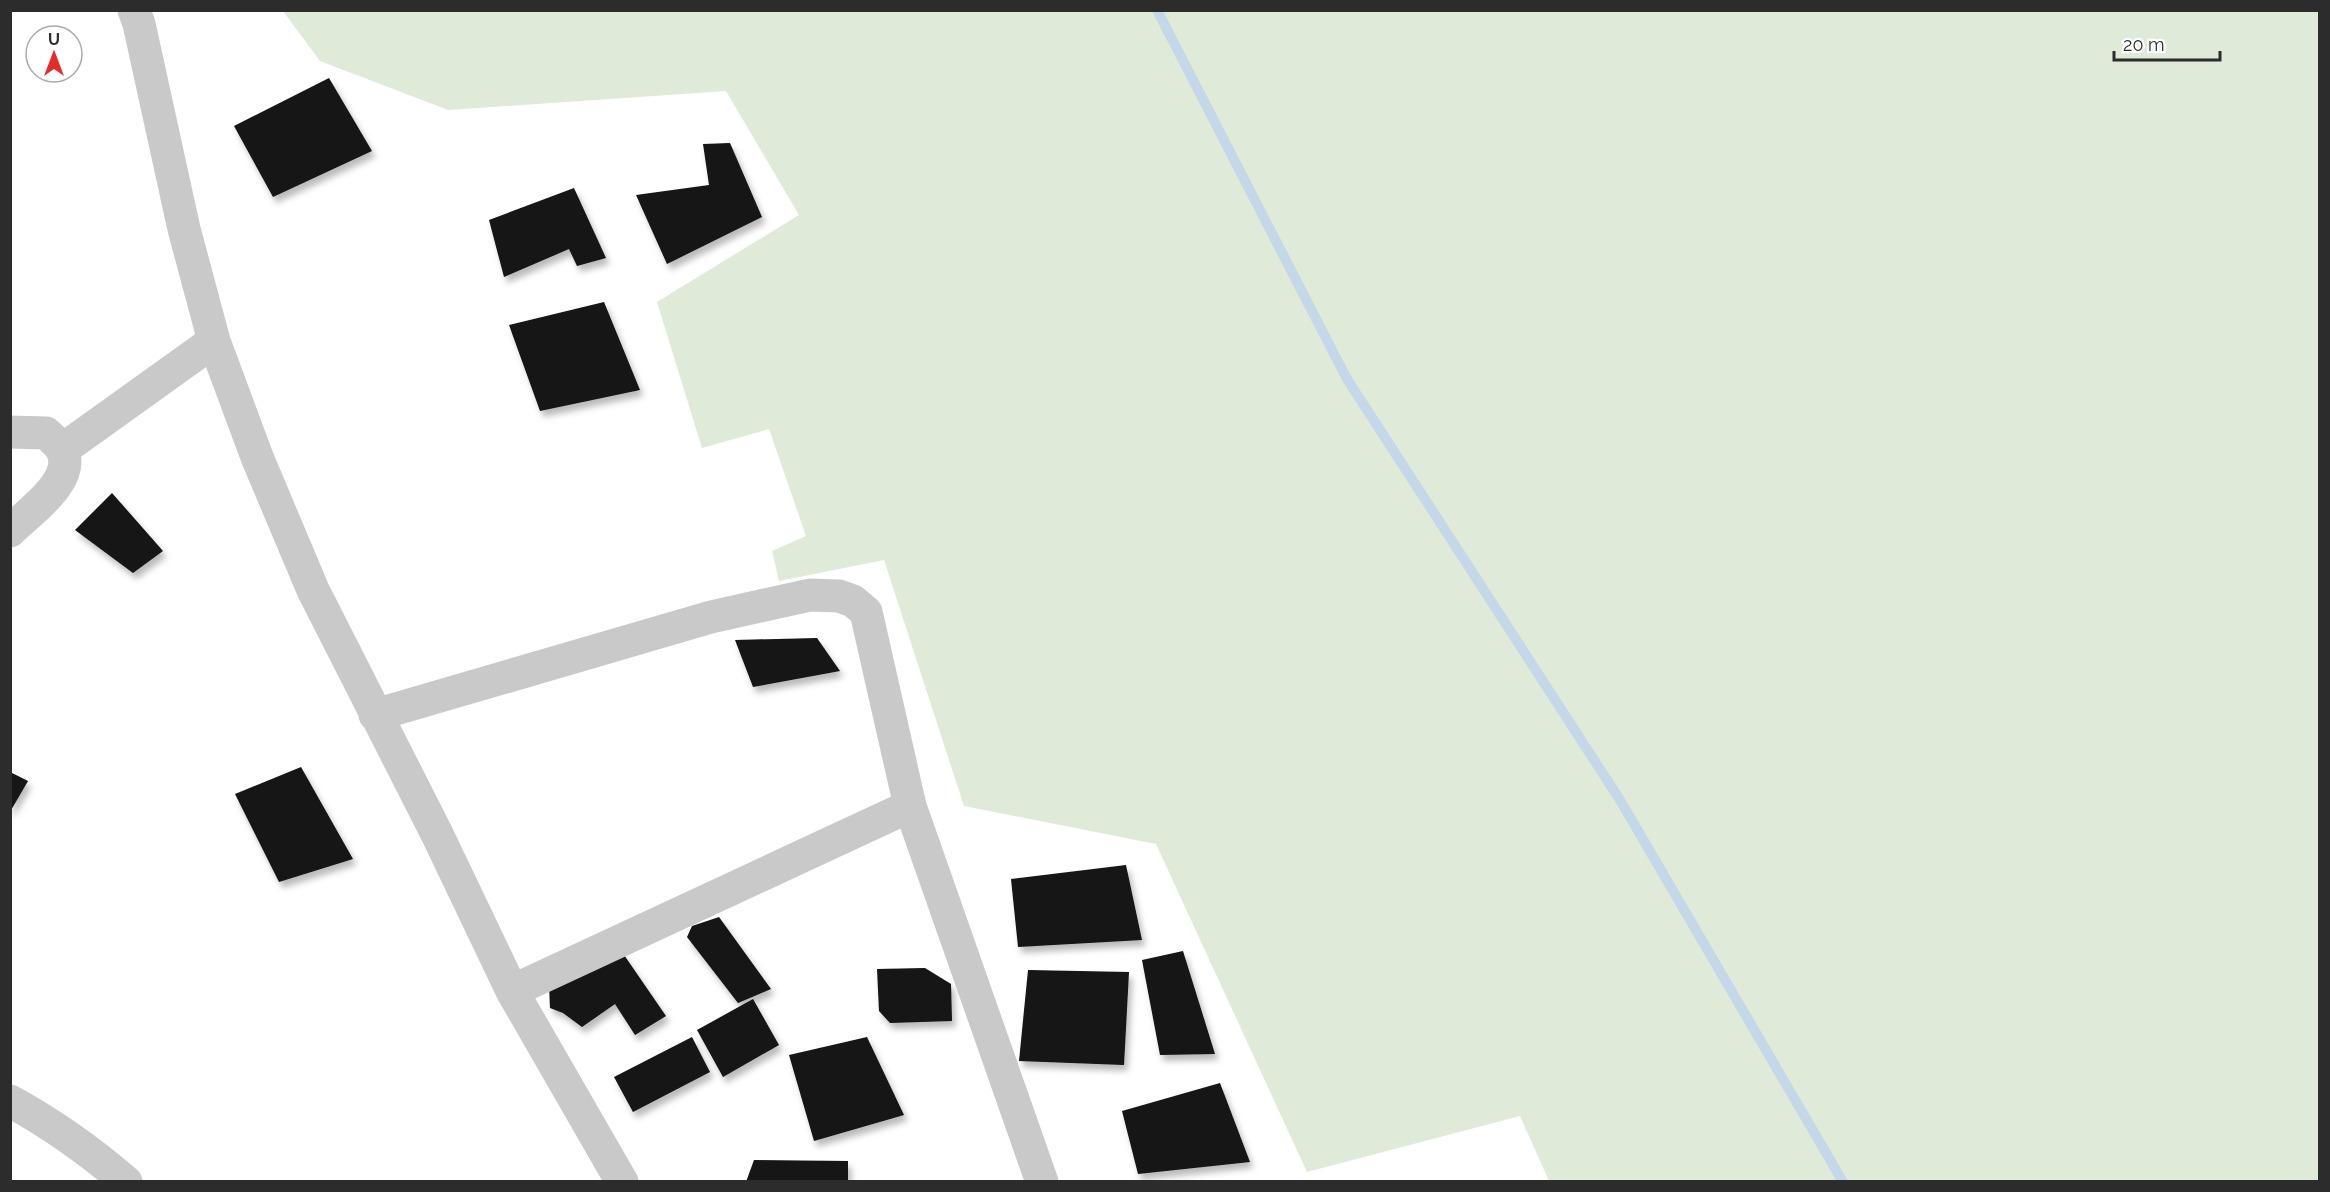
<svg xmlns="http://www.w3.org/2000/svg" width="2330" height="1192" font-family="Raleway,sans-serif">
<defs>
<filter id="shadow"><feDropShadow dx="3.5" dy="6" stdDeviation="3" flood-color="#0004"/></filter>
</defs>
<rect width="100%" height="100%" fill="#fff"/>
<path fill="#e0ead8" d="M283 11H2319V1181H1549L1520 1116 1307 1172 1156 844 964 806 884 560 779 581 772 551 806 536 769 429 702 448 657 302 799 215 726 91 448 110 320 61Z"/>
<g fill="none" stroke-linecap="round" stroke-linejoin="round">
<path stroke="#c4d8ea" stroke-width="10" d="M1157 10 1347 379 1620 800 1843 1182"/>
</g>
<path fill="#131313" filter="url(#shadow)" d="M329 78 372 151 273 197 234 126Z
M730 143 762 217 667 264 636 195 709 185 703 144Z
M574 188 606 258 577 266 569 249 504 277 489 220Z
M604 302 640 390 540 411 509 325Z
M112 493 163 551 133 573 75 530Z
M817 638 840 671 753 687 735 640Z
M301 767 353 859 279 882 235 794Z
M10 772 28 781 10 812Z
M1126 865 1142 940 1018 947 1011 879Z
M719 917 771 989 738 1003 687 937 692 926Z
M1183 951 1215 1054 1160 1055 1142 960Z
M622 952 666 1016 635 1035 615 1004 582 1027 563 1013 550 1008 549 985Z
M925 968 951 984 952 1021 890 1023 879 1011 877 969Z
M1028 970 1129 972 1124 1065 1019 1061Z
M753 999 779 1045 723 1077 697 1030Z
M692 1037 710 1072 633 1112 614 1077Z
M867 1037 904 1115 814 1141 789 1055Z
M1220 1083 1250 1162 1138 1174 1122 1111Z
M754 1160 848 1161V1182H746Z"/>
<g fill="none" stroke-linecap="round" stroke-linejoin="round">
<path stroke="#c9c9c9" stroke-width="33" d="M134 10 139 24 184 229 214 341 257 457 313 590 437 834 512 991 622 1182
M10 432 46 433C51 438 59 444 62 450 77 480 29 512 10 531
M62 450 214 341
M375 715 711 617 810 595 839 596 853 601 866 612 910 806 1042 1182
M512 991 910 806
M10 1101C52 1124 90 1151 126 1182"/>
</g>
<rect width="2330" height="1192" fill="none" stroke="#2c2c2c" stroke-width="24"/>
<g transform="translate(54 54)"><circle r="28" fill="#ffffff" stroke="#ababab" stroke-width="1.5"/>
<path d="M0-4.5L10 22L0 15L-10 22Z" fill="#e52c2b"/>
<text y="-9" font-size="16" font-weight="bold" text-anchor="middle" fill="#2c2c2c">U</text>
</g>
<path d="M2114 51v9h106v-9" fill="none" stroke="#2c2c2c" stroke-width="3"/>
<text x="2123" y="51" font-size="18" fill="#2c2c2c" stroke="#ffffff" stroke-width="4.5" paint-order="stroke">20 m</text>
</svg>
